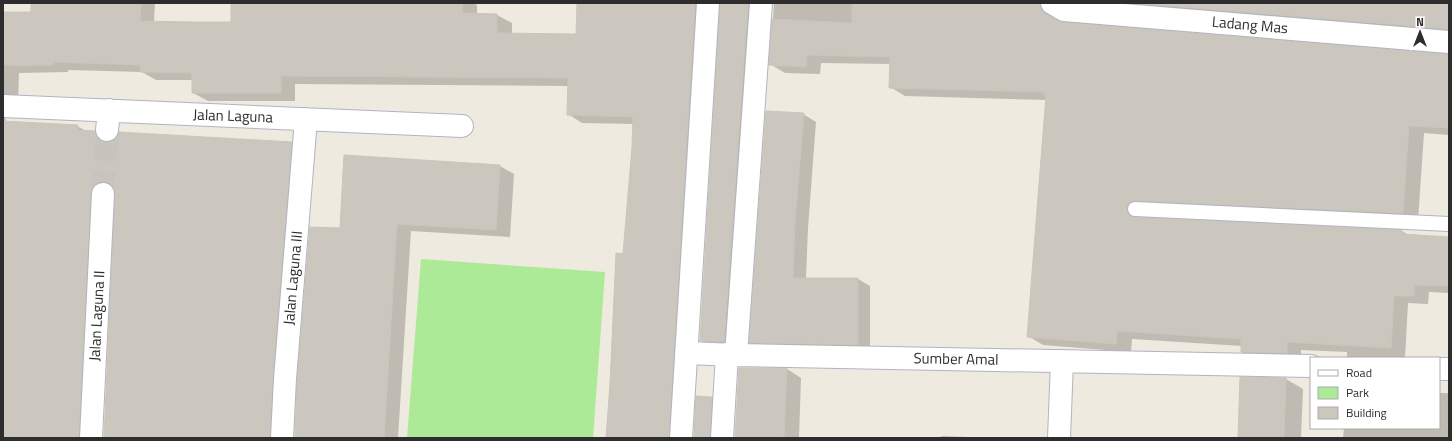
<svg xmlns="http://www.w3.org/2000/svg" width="1452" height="441" font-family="'Titillium Web',sans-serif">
<rect width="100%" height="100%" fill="#efeadf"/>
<path fill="#acea97" d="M421 259 605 272 593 438H407Z"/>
<path fill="#0003" d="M32 3H155L154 22 232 23V3H473L477 5V14L497 15 512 23V34L577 35 578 3H713L683 438H607L617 254 624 255 634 124 582 123 568 114 569 86 295 84V101H208L193 93V80H156L142 72 68 70V72L19 73 18 101 5 115 6 122 77 126 86 131 95 132 109 140 110 143H291L306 151 284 438H105L115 190 112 191 93 438H3V13H32Z
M721 3H766L739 350 715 349 701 340Z
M774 3H1057L1054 11 1055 18 1063 23 1449 55V135L1424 133 1418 221 1142 212 1141 218 1402 231 1410 236 1449 238V293L1429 292 1428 304 1408 303 1405 358H1347V352L1301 350V361L1256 360 1242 352V346L1132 339 1131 352 1043 345 1028 336 1047 100 905 96 890 87 891 64 821 63 820 74 785 73 770 64Z
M1078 3H1449V36Z
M803 114 816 122 808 228 806 279H858L870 286V351L763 349 750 342Z
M500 166 514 174 510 237 411 231 398 438H296L341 229Z
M787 369 801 378 799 438H736Z
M1286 379 1303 389 1301 438H1239Z
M1439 393H1449V438H1343L1344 428H1439Z
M712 398 726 406 724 438H695Z
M941 436 994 438H941Z"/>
<path fill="#cbc6be" stroke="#cbc6b7" d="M31 3H141L140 21 193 22H231V3H463L462 13 497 14V33L576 34 577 3H695L669 438H606L610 384 616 253 623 254 632 147 633 117 567 115 568 78 281 76V93H192V73L140 72 141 65 54 62V65H29V66L3 65V12H31Z
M720 3H748L724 342 700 341Z
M852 3H1040L1041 9 1045 14 1063 22 1449 54V128L1409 126 1403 213 1135 201H1131L1128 204 1127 209 1130 216 1135 217 1402 230V234L1449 237V286L1415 285 1414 296H1394L1391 348 1287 342V353L1241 352V339L1117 331 1116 344 1027 337 1046 95H1044V92L889 88 890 57 807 55 806 67 769 65 772 19 852 23Z
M1131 3H1449V29Z
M766 111 804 113 795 221 793 278H858V345L749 343Z
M3 121 78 125V130L95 131 96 135 99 140 106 142 112 141 117 138 119 132 292 142 273 378 270 438H104L115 195 114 189 110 184 103 182 97 183 93 187 91 193 79 438H3Z
M344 155 500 165 496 230 397 224 384 438H295L297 380 310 227 340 228Z
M739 368H787L784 438H735Z
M1240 377 1286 378 1284 438H1238Z
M696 396 712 397 710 438H694Z"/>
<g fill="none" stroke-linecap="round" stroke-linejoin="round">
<path stroke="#c8c4bb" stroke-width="22" stroke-dasharray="22 11" stroke-linecap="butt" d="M103 194 107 130"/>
<g stroke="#b2b3c2" stroke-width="16">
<path id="service" d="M1135 209 1449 224"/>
</g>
<g stroke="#b2b3c2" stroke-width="24">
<path id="minor" d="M1052 3 1064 10 1449 42
M3 106 462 126
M107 130 109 110
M686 353 736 355 1311 366
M736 355 761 3
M1439 369H1449
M91 438 103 194
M282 438 285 379 306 119
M681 438 708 3
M722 438 727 354
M1059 438 1062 361"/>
</g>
<use href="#service" stroke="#fff" stroke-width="14"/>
<use href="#minor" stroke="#fff" stroke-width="22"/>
</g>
<g text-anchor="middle" stroke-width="3" stroke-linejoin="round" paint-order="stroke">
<g font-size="15" fill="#2d2d2d" stroke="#fff">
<text transform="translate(1250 25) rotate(5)" y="5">Ladang Mas</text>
<text transform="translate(233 116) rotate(2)" y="5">Jalan Laguna</text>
<text transform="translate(293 278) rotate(-85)" y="5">Jalan Laguna III</text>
<text transform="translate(97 316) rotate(-87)" y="5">Jalan Laguna II</text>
<text transform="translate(956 359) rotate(1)" y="5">Sumber Amal</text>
</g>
</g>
<rect width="1452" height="441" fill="none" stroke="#2d2d2d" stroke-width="8"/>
<rect x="1310" y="357" width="130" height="72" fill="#ffffff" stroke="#ababab"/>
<rect x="1318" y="370" width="20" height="6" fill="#ffffff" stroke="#ababab"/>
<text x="1346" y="377" font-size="12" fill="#2d2d2d">Road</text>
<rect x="1318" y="387" width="20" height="12" fill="#acea97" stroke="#ababab"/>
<text x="1346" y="397" font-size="12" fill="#2d2d2d">Park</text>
<rect x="1318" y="407" width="20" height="12" fill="#cbc6be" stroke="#ababab"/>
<text x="1346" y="417" font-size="12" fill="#2d2d2d">Building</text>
<g transform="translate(1420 32)" stroke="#ffffff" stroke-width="3" paint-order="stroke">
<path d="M0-3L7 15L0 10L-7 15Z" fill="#2d2d2d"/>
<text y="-6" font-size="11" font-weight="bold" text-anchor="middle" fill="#2d2d2d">N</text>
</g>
</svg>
